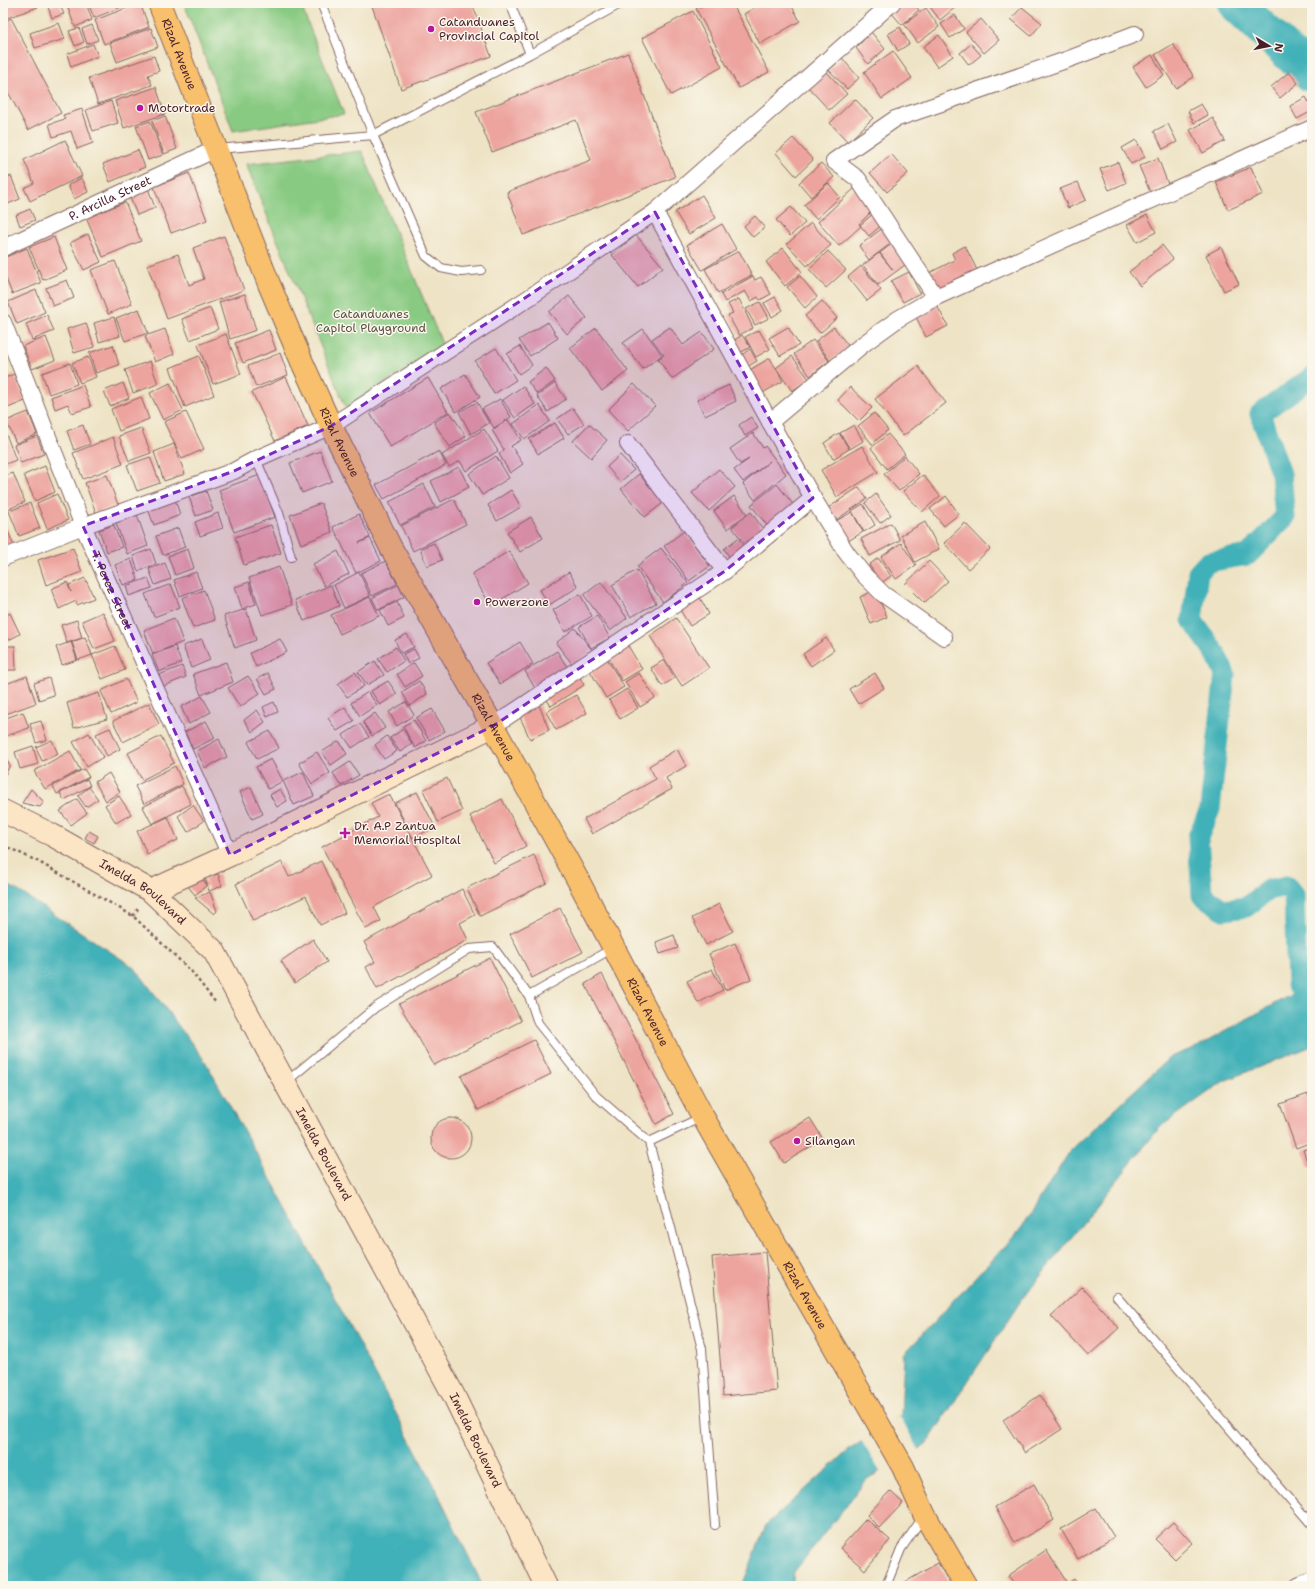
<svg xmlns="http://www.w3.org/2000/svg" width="1315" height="1589" font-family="'Shantell Sans',sans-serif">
<rect width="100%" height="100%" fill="#fbf7ec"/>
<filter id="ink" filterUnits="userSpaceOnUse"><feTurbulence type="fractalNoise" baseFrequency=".025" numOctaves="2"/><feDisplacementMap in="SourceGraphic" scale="8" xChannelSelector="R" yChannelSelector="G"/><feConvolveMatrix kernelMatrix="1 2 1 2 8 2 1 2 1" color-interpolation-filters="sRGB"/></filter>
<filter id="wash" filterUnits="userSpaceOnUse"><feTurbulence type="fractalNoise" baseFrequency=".012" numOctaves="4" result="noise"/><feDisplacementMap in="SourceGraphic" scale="16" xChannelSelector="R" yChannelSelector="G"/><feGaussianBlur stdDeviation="0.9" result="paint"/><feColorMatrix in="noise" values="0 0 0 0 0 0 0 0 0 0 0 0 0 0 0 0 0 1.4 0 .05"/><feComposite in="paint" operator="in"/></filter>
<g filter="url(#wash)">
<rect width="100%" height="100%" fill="#eee3c5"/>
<path fill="#88ca82" stroke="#697456" d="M184 3H300L344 114 233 131Z
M362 151 443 346 346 408 246 164Z"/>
<path fill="#41b1b8" stroke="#466872" d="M3 883 17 890 135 968 205 1061 284 1203 430 1477 483 1586H3Z
M1312 980V1046L1224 1081 1160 1127 1022 1299 926 1445 867 1479 794 1572 792 1586H742L766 1525 849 1450 901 1415 904 1354 1020 1230 1070 1151 1170 1057 1197 1047 1292 994Z"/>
<path fill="#eee3c5" d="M899 1416 920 1451 881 1473 861 1440Z"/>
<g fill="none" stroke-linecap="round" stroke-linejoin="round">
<path stroke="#41b1b8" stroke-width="21" d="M1297 985 1294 894 1286 886 1268 890 1246 907 1224 910 1202 895 1198 837 1210 809 1225 674 1214 651 1192 620 1198 573 1208 562 1248 555 1285 517 1281 474 1260 414 1312 377"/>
<path stroke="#41b1b8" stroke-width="36" d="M1235 3 1312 75"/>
</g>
<g id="blocks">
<path fill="#eda49f" d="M3 3H36L38 7 7 18Z
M59 3 64 14 52 18 48 7Z
M66 3H86L92 20 75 27Z
M88 3H129V4L94 18Z
M140 3 149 27 104 44 95 20Z
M371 3H472L491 56 401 89Z
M706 3H732L769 72 739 88 696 9Z
M751 3H790L800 21 760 44 744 14 754 8Z
M898 3H913L919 10 902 25 889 10Z
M927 3H955L957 6 940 20Z
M1022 7 1042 23 1031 36 1011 19Z
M926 8 939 27 918 43 904 24Z
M693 11 722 67 671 95 642 38Z
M955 15 964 29 950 38 941 24Z
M11 18 61 113 28 130 3 82V23Z
M981 19 999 40 984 53 966 32Z
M59 23 65 39 35 48 30 33Z
M92 25 98 40 87 44 82 29Z
M900 27 909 44 898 51 888 34Z
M79 28 84 42 75 46 69 31Z
M151 28 158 47 117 62 110 43Z
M871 32 885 49 868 64 856 48Z
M939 35 953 56 937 67 923 47Z
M93 44 98 56 71 67 67 54Z
M971 44 981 55 969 65 960 53Z
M1173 44 1194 77 1176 88 1155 55Z
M893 51 912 78 882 99 864 72Z
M628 53 675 177 523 235 507 192 591 160 576 120 492 152 476 112Z
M1152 55 1164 75 1146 87 1133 67Z
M154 56 159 71 148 75 152 85 98 104 89 78Z
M842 58 859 78 847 89 829 70Z
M826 71 847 94 829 110 808 87Z
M1289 72 1298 83 1280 98 1271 87Z
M156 87 165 114 124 128 115 101Z
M1306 97 1312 108V111L1297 119 1290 106Z
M855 99 873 118 848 142 830 123Z
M111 101 118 123 93 131 86 110Z
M1201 104 1208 115 1194 123 1188 111Z
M82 109 93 143 77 149 71 131 53 137 49 124 65 119 63 115Z
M165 116 177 149 164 154 152 121Z
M1213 118 1225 141 1203 153 1190 130Z
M150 121 163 155 148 160 136 126Z
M1168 124 1177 142 1163 149 1154 131Z
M793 138 813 160 796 176 776 153Z
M65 140 82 176 30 201 24 188 34 183 24 160Z
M1136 140 1145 157 1131 164 1122 148Z
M138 150 145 167 110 182 103 164Z
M891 154 908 173 887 192 870 173Z
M1158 158 1168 184 1150 192 1139 166Z
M1118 162 1126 183 1109 190 1100 169Z
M821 163 834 177 811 197 799 183Z
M1251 167 1263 194 1228 210 1216 182Z
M189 173 207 220 171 233 154 187Z
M11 176 20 199 3 206V179Z
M82 178 88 192 74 199 68 185Z
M1078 182 1086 200 1068 208 1060 189Z
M828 183 840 197 816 219 804 205Z
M856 187 875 208 859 224 861 226 839 246 818 222Z
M148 188 155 208 137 215 129 195Z
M702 195 716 218 689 234 675 212Z
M125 202 141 241 103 257 86 218Z
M791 207 805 223 790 236 776 220Z
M30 209 35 220 20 226 16 215Z
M875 212 885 222 869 236 860 225Z
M1147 215 1156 232 1137 242 1127 225Z
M755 216 765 227 753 237 744 226Z
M811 223 831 245 807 266 787 244Z
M722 224 736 249 702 270 687 245Z
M884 227 894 241 869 260 859 246Z
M88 234 101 262 84 270 70 243Z
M636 235 663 267 638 287 612 255Z
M224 236 244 290 167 319 147 265 178 254 189 285 204 279 193 248Z
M54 237 67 270 43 280 29 247Z
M894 242 909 262 878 285 863 265 879 253 893 270 880 253Z
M1162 245 1173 259 1140 286 1129 272Z
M965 246 979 274 938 295 927 274 955 260 952 253Z
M1221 247 1239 284 1224 291 1206 255Z
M27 248 41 283 12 294 3 271V258Z
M783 248 802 272 785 286 766 262Z
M739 251 752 275 718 293 705 269Z
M828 251 846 270 826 288 809 269Z
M115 261 132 304 108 314 91 270Z
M861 266 881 290 867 301 848 277Z
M909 272 920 293 903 302 891 281Z
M753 276 755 280 761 277 771 294 760 300 758 297 751 301 745 291 725 302 721 294Z
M800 276 817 297 805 308 787 287Z
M67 280 74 298 53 306 46 288Z
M36 290 45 312 17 324 8 302Z
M245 294 256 330 230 339 219 302Z
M569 296 587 318 567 334 549 312Z
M775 297 783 310 772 317 764 303Z
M739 299 753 328 739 335 728 315 733 313 728 304Z
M822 301 837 318 820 333 805 316Z
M760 302 769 318 755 325 746 309Z
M936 304 948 326 926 337 915 315Z
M210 308 218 329 190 340 182 319Z
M139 309 148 333 125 341 116 318Z
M47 315 54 331 32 340 26 324Z
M114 317 120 336 99 342 94 323Z
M548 322 558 338 530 356 519 340Z
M86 323 94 347 74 353 67 329Z
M670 327 683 345 702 332 714 349 672 379 658 359 664 355 652 339Z
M788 327 799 345 780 356 769 338Z
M834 327 849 347 830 361 816 341Z
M596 328 628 371 602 391 570 348Z
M165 329 174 354 155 362 145 336Z
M643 329 662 355 643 369 623 343Z
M269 330 276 350 243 363 235 343Z
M759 330 770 349 756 357 745 337Z
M226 334 241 374 213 384 198 345Z
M742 335 750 347 737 355 730 343Z
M46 337 55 360 32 369 23 346Z
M813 340 829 361 810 376 794 354Z
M113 345 119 365 96 373 89 353Z
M520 346 532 365 519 374 507 354Z
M496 348 516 380 494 394 475 361Z
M750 349 757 361 745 368 739 357Z
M280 353 288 375 256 387 248 366Z
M199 356 214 395 185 407 170 368Z
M792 356 809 379 792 391 776 368Z
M88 357 96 377 80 383 72 363Z
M770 358 783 381 761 394 748 371Z
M150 361 158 384 133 393 125 370Z
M70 363 77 384 49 394 42 373Z
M918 366 946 403 903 436 875 399Z
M546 368 555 381 537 394 528 382Z
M14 374 25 401 3 410V379Z
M465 374 480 397 456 412 441 389Z
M286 377 308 426 275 441 252 392Z
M428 378 448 412 390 447 370 413Z
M123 383 129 398 110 406 104 391Z
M170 383 183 410 163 420 150 393Z
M555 383 566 399 548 412 537 396Z
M634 384 655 406 628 431 608 410Z
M83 385 91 407 72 413 68 404 55 409 51 397Z
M729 385 736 401 705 416 697 400Z
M523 386 535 404 515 418 503 400Z
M850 387 872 408 859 421 838 400Z
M141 397 149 419 119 431 111 409Z
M500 399 511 417 494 428 482 409Z
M477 402 489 423 471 434 459 412Z
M539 405 550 421 524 439 513 424Z
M573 408 584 424 568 434 557 419Z
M28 412 37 434 16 443 6 421Z
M186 412 204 449 182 459 164 422Z
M450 412 466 436 450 447 434 423Z
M874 413 888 430 872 444 858 426Z
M751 417 758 428 745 436 739 425Z
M508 420 521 440 511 446 523 464 510 473 499 454 504 450 492 430Z
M555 423 564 438 538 454 529 439Z
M589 424 607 440 591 458 573 441Z
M83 425 90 444 74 450 67 431Z
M854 425 863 441 850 449 840 433Z
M141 428 151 453 129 461 119 436Z
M484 429 498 451 466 471 460 461 449 467 442 455Z
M753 433 763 448 765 446 786 474 755 500 743 484 770 461 743 482 734 470 749 459 740 464 730 449Z
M839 433 849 449 833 459 824 443Z
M6 434 16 460 3 465V435Z
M888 434 905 454 887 469 871 448Z
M37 436 44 454 21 463 14 445Z
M113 437 123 464 83 479 73 453Z
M174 444 185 474 164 481 154 452Z
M862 446 878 472 837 497 821 470Z
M320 451 332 481 302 493 290 463Z
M439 451 446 465 384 499 376 485Z
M620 455 634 470 620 482 607 467Z
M496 456 509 478 482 495 469 474Z
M905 456 919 474 899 491 884 474Z
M150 457 160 483 137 491 127 465Z
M45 466 55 492 35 501 24 475Z
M459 467 469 487 441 502 431 481Z
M719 469 735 487 709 511 692 493Z
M13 473 25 502 3 511V477Z
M639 474 663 503 645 517 621 489Z
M107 475 118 505 96 513 85 483Z
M260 475 275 517 234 532 219 490Z
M923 475 940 496 922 512 903 491Z
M424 484 435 507 400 525 389 502Z
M777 484 796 508 770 529 751 505Z
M859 487 867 499 836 520 828 508Z
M511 490 521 507 497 521 488 505Z
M206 491 213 510 196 516 189 497Z
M57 494 68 520 47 529 37 503Z
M876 494 891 515 880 523 865 503Z
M734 496 747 514 727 529 714 511Z
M946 496 959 514 944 526 930 509Z
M175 499 180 515 154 525 148 509Z
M454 499 466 524 413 551 401 526Z
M30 503 40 528 19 536 9 511Z
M321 503 332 532 301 544 290 515Z
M863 504 875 525 864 532 852 511Z
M751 512 765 532 746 546 732 527Z
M852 512 863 532 848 541 836 521Z
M218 513 223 528 200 536 195 522Z
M359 514 370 537 359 543 370 538 381 561 356 573 333 527Z
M137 515 148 546 127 554 116 523Z
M531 517 543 538 520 552 507 532Z
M3 519 14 546 3 550Z
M925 522 939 549 915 562 901 535Z
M891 523 900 540 870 556 861 539Z
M965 523 990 549 968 569 944 543Z
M114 525 122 547 107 552 99 530Z
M271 525 281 553 244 565 235 537Z
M178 528 185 547 163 555 156 536Z
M684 531 710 566 689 581 664 546Z
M738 538 745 547 730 558 724 549Z
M434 543 442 560 427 566 420 549Z
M901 543 916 565 896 579 881 557Z
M73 548 82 572 46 585 38 560Z
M661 548 688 583 663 602 637 566Z
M151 549 156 564 138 571 133 556Z
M188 549 194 568 175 575 168 556Z
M338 551 349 574 324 586 313 564Z
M509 551 528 583 491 606 472 574Z
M878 558 891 576 881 583 869 565Z
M131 559 138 580 123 585 115 565Z
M386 561 397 584 372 596 361 573Z
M929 561 948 581 924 603 905 584Z
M165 563 171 579 155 585 149 569Z
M279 567 292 605 262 615 249 578Z
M637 570 656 603 631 617 612 585Z
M196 572 202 588 180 596 174 580Z
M359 572 370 596 344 608 334 585Z
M569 572 578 587 549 605 540 590Z
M85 578 94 598 77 605 76 601 59 609 51 589 67 582 71 592 69 585Z
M148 578 152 588 129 596 126 586Z
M249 582 256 604 242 609 235 587Z
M601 582 627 618 610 631 584 595Z
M171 584 180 607 154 617 145 594Z
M331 585 339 606 304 621 295 600Z
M398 585 404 597 378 610 372 598Z
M204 590 215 620 193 628 182 598Z
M875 590 887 617 871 624 860 597Z
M580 594 592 616 565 632 553 610Z
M370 597 379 616 340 634 331 615Z
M700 598 709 614 690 626 680 610Z
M397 602 404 618 388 626 380 610Z
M246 609 256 640 235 648 224 616Z
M103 612 115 641 94 649 82 621Z
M10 613 20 634 3 643V617Z
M597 616 610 638 591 648 579 627Z
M174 618 183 642 153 654 144 630Z
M676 618 709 668 682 686 650 636Z
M77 620 82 638 67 643 61 625Z
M575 628 592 650 573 665 556 643Z
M407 634 414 647 401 653 395 640Z
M85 637 92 655 78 660 72 642Z
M826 638 834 650 811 666 803 654Z
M202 639 210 660 191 668 183 646Z
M280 639 287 652 256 667 250 653Z
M71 642 77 660 62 665 56 647Z
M520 642 533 664 500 684 486 663Z
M627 644 642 669 622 681 607 656Z
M3 646H15L16 670H3Z
M115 646 125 670 102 679 92 655Z
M175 646 181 663 159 672 152 655Z
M396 647 404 661 387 672 378 659Z
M414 649 419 658 408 664 403 654Z
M557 651 569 670 536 690 525 671Z
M607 659 624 687 606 698 589 669Z
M664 660 675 678 662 686 651 668Z
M375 661 384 675 367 685 358 672Z
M226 662 233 682 201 695 193 674Z
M414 663 422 676 405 687 397 674Z
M182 666 186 677 164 686 159 675Z
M355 672 364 686 347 697 338 684Z
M268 673 276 689 266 694 257 679Z
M639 673 655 698 640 707 625 682Z
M875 673 884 688 858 704 849 689Z
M578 674 584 685 551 706 544 695Z
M27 676 36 703 3 715V685Z
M248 676 260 693 240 707 228 688Z
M49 678 54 695 39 700 34 683Z
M126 679 137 702 111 714 101 691Z
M388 681 397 694 380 705 371 691Z
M419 681 427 694 410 706 402 692Z
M627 689 638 708 620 719 609 700Z
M368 692 377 705 360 716 351 703Z
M99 693 107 719 74 728 67 703Z
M576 695 587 713 556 730 546 712Z
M202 696 211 712 189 724 181 707Z
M274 702 278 712 267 717 263 707Z
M406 702 414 715 397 726 389 712Z
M149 703 159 724 123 742 113 721Z
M539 705 549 730 530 739 519 715Z
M345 707 354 721 337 731 328 718Z
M432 709 445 731 429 740 416 718Z
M257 710 265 722 252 732 244 720Z
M23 712 29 728 6 736 3 728V719Z
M375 713 385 728 372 736 363 722Z
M414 720 426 741 415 748 403 726Z
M41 721 47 740 36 743 30 724Z
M206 721 215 738 193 749 185 732Z
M360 724 369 737 352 748 343 735Z
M110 728 120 749 107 756 96 734Z
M403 729 412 744 400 752 390 738Z
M270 731 279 748 257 759 248 742Z
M89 733 103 757 87 767 73 742Z
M161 736 174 763 142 780 128 753Z
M387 736 397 751 384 759 375 745Z
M219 739 227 757 205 768 197 751Z
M52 740 58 754 42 761 36 747Z
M339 741 347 754 331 765 322 752Z
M33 746 38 764 20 769 15 752Z
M677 749 686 766 666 778 672 789 592 834 584 819 656 779 649 766Z
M70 751 80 770 45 789 34 771Z
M317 752 330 773 312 784 299 763Z
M3 756 10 765 3 779Z
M271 759 283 781 268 789 256 767Z
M350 762 359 775 341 786 333 773Z
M175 766 183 784 144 804 135 786Z
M84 769 89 777 57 794 53 786Z
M303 772 314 796 294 805 283 781Z
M109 773 120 792 106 801 95 782Z
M447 778 462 811 438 822 423 790Z
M87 779 90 786 64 800 60 793Z
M182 786 191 804 152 824 143 807Z
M89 787 98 799 86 807 78 796Z
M251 787 263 814 252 819 240 792Z
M31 789 44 802 40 807 22 803Z
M280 789 287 801 277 807 270 795Z
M417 792 435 827 413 838 395 803Z
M389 794 432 875 374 907 381 921 366 929 322 847 378 817 371 803Z
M119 796 131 814 116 823 105 805Z
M77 799 87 813 71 825 60 811Z
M502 799 526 846 494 863 470 816Z
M193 805 204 821 188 832 178 816Z
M168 817 178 840 147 854 137 831Z
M89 831 98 836 94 843 85 838Z
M534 855 547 883 480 916 467 888Z
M321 861 345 913 320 925 306 896 253 921 236 884 282 862 289 877Z
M197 873 207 885 195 895 186 884Z
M218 874 222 886 209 891 205 878Z
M462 889 475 915 460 923 468 940 377 989 366 967 375 962 364 942Z
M210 892 217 911 214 914 195 898Z
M719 904 733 931 706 945 692 918Z
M560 908 583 952 532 978 510 934Z
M674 935 678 948 660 954 656 942Z
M313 939 327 962 295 983 281 961Z
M735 943 751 979 725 990 709 954Z
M490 958 521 1021 434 1065 399 1004Z
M712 969 723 990 698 1003 687 981Z
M602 974 674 1114 656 1124 585 984Z
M534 1040 551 1074 478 1110 461 1076Z
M1308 1094 1312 1104V1142L1296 1148 1280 1104Z
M810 1118 823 1139 784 1163 771 1142Z
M431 1138a20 20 0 1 1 40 0a20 20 0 1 1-40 0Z
M1312 1147V1166L1309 1167 1303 1150Z
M765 1252 777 1391 723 1396 712 1257Z
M1082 1287 1119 1328 1088 1356 1051 1316Z
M1040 1395 1062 1429 1025 1453 1003 1420Z
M1034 1484 1054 1520 1015 1543 995 1507Z
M890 1491 903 1503 879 1528 867 1515Z
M1096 1508 1114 1537 1078 1559 1061 1529Z
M866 1519 890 1540 865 1570 840 1548Z
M1173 1522 1192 1543 1175 1559 1155 1539Z
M1046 1550 1066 1581 1058 1586H1015L1008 1576Z
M938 1563 951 1586H901L900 1585Z
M1074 1579 1079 1586H1064Z"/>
</g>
</g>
<g filter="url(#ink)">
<use href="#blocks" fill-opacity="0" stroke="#836461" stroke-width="1"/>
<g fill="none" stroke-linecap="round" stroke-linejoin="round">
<g stroke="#836461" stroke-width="10">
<path id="lane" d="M321 3 373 135 426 256 441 268 461 272 481 270
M510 3 530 54
M218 149 373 135 530 54 622 3
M256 459 279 513 291 557
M529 996 613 948
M286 1082 376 1007 469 949 493 947 529 996 538 1023 596 1096 649 1142
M702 1117 649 1142 702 1349 715 1525
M1117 1297 1312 1525
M886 1586 901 1549 923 1517"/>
</g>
<g stroke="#836461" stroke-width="18">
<g id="street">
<path d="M655 212 770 422 813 498 846 552 863 574 883 594 944 637"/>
<path id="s1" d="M3 248 216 149"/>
<path d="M936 297 858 179 834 161 895 119 1069 59 1135 34"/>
<path id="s2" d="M3 322 83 526 230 855"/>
<path d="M770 422 862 345 898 319 936 297 1312 128"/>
<path d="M628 444 725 571"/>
<path d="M3 558 83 526 234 471 256 459 331 426 530 297 655 212 892 3"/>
<path d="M493 726 725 571 813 498"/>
<path d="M1298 1586 1312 1580"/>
</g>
</g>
<g stroke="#836461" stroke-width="24">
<g id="secondary">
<path id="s3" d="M3 811 52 835 151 891 214 951 453 1394 546 1586"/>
<path d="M151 891 230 855 493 726"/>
</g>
</g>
<g stroke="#836461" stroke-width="24">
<g id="primary">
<path id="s4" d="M159 3 269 284 302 362 331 426 391 548 493 726 579 882 703 1117 903 1467 924 1514 966 1586"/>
</g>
</g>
<path stroke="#836461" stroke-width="2.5" stroke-dasharray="3 3" stroke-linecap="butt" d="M3 845 39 862 133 916 191 971 216 1003
M133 916 139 907"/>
<use href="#lane" stroke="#fff" stroke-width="8"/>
<use href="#street" stroke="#fff" stroke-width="16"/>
<use href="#secondary" stroke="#fce5c4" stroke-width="22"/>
<use href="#primary" stroke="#f8bf6c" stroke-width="22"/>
</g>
</g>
<path fill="#7b2cbf" fill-opacity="0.2" stroke="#7b2cbf" stroke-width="3" stroke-dasharray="8 5" stroke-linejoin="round" d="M655 212 813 498 725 571 493 726 230 855 83 526 234 471 331 426Z"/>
<g fill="#b5179e" stroke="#fbf7ec" stroke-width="1.5">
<circle cx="431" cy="29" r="4"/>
<circle cx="140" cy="108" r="4"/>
<circle cx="477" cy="602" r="4"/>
<path d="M343 827h4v4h4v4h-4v4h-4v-4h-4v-4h4z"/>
<circle cx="797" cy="1141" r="4"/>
</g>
<g text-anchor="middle" stroke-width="3" stroke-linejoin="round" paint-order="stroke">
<g font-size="12" fill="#4a1f2b" stroke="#fbf7ec" text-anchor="start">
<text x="439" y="26">Catanduanes<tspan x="439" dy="14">Provincial Capitol</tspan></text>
<text x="148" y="112">Motortrade</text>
<text x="485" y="606">Powerzone</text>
<text x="354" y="830">Dr. A.P Zantua<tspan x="354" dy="14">Memorial Hospital</tspan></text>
<text x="805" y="1145">Silangan</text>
</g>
<g font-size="12" fill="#4a1f2b" stroke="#fbf7ec">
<text dy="4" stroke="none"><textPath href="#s4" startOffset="55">Rizal Avenue</textPath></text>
<text dy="4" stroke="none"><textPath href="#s1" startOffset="118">P. Arcilla Street</textPath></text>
<text dy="4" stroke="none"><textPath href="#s4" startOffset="475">Rizal Avenue</textPath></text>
<text dy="4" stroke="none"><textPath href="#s2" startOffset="290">T. Perez Street</textPath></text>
<text dy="4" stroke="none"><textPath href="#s4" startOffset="799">Rizal Avenue</textPath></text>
<text dy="4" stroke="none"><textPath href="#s3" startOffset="162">Imelda Boulevard</textPath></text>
<text dy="4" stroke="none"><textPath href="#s4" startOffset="1123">Rizal Avenue</textPath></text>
<text dy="4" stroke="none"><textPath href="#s3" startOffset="486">Imelda Boulevard</textPath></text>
<text dy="4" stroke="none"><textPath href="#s4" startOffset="1447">Rizal Avenue</textPath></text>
<text dy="4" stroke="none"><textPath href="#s3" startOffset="810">Imelda Boulevard</textPath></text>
</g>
<g font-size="12" fill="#5d5245" stroke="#fbf7ec">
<text x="371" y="318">Catanduanes<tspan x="371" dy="14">Capitol Playground</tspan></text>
</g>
</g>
<rect width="1315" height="1589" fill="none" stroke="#fbf7ec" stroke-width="16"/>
<g transform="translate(1269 46) rotate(100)" stroke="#fbf7ec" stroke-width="3" paint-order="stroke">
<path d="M0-3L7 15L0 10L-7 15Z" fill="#4a1f2b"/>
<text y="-6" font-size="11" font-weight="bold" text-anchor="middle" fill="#4a1f2b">N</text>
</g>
</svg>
